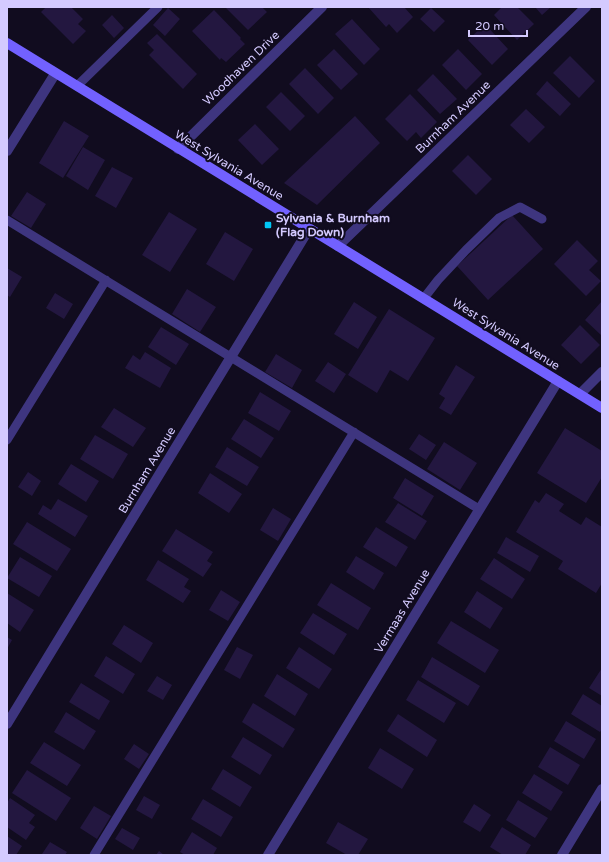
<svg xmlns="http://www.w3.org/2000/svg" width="609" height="862" font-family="'Varela Round',sans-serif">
<rect width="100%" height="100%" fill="#110c1f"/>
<path fill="#231740" d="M46 7H71L83 19 78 24 86 31 73 44 41 12Z
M225 7H262L267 12 248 30Z
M368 7H404L413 17 397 33 389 24 386 27Z
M502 7H517L534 24 517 40 494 15Z
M535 7H551L542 15Z
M168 8 180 19 165 36 153 25Z
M431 8 445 21 434 32 420 19Z
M214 10 241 38 240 39 245 44 226 62 221 58 220 60 192 31Z
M112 15 124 28 114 38 102 25Z
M352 19 380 49 364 65 335 34Z
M485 24 508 49 492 65 468 40Z
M157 34 197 74 183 89 149 55 154 50 147 43Z
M334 49 358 74 341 90 317 65Z
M458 49 482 74 466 90 442 65Z
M570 56 595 81 579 98 553 73Z
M305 68 334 98 318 114 289 84Z
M433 74 457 99 440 114 417 90Z
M547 81 571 104 560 116 536 94Z
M281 92 305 116 290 131 266 107Z
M410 94 437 122 421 138 416 132 407 141 385 119Z
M526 109 545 127 529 143 510 125Z
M355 116 380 143 317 205 284 183Z
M64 121 89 136 63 178 39 163Z
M255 124 279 149 262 165 238 140Z
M83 147 105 160 88 190 66 176Z
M468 155 492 179 476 195 452 171Z
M112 167 133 178 116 208 95 196Z
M27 192 46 204 31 228 11 216Z
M169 212 197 229 170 272 142 255Z
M512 215 543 249 488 300 457 266Z
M225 232 253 249 234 281 206 264Z
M577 240 598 261 589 270 601 281 586 296 554 264Z
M7 268 22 277 10 297 7 295Z
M187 289 216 307 200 332 172 314Z
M55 293 73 304 64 319 46 308Z
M602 301V336L585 320Z
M354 302 377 317 358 349 334 334Z
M389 309 435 338 408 381 390 370 377 393 348 375Z
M580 325 600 345 581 364 561 345Z
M161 327 189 344 176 365 148 347Z
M145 352 171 368 160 388 125 368 133 355 140 360Z
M276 354 302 370 292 388 265 372Z
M328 362 346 374 334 393 315 381Z
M456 365 475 377 451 415 439 408 445 398 439 394Z
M260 392 291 411 279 431 248 413Z
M114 408 146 428 133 447 101 427Z
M244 419 274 438 261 458 231 439Z
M565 428 602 451V477L586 503 537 473Z
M419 434 436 445 426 460 409 449Z
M95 435 128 454 113 479 80 459Z
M444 442 477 463 460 490 427 469Z
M227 447 259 467 247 486 215 467Z
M71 464 99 481 86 502 58 484Z
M28 472 41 481 32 496 18 487Z
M210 473 242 494 229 513 198 493Z
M405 478 434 496 422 516 393 498Z
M546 493 564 504 559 511 581 525 586 517 602 527V583L596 593 558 569 563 561 516 532 535 500 539 503Z
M58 499 88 516 75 537 38 514 43 505 51 510Z
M398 503 427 521 415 540 385 522Z
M273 508 291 519 278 541 260 530Z
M27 522 71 549 57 571 13 544Z
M376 527 408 547 396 567 363 547Z
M176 529 213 552 207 561 212 564 203 577 162 551Z
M506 537 539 556 530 572 497 553Z
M356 556 384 573 374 590 346 572Z
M20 557 52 576 39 597 7 578Z
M494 558 525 579 512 599 480 579Z
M158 560 189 579 184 587 191 591 183 603 146 580Z
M331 583 371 608 358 630 317 605Z
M221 590 240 602 228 621 209 610Z
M477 591 503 608 490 629 464 612Z
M7 593 34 610 20 632 7 623Z
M313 613 347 634 334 655 300 633Z
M451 621 499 650 485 673 437 643Z
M124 625 153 643 141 663 112 644Z
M7 637 12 640 7 649Z
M237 647 253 655 240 679 224 670Z
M299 647 332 669 319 689 286 668Z
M106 656 135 674 123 694 94 676Z
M432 657 480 686 468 706 421 677Z
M602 668V696L589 688Z
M277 674 308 694 295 716 264 696Z
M157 676 172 685 163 700 147 691Z
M418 680 456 703 444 723 406 700Z
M81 683 110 701 99 720 69 702Z
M583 694 602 706V729L600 732 571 714Z
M253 703 295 729 283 748 242 722Z
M66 712 96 731 84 750 54 732Z
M398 714 437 740 427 757 387 731Z
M566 721 596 739 584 759 554 741Z
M243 737 272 755 260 775 231 757Z
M44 742 81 765 67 786 30 763Z
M134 744 149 754 139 769 124 759Z
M550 747 580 765 568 785 538 767Z
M380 748 414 769 402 789 368 768Z
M223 769 252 787 240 807 211 789Z
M27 770 71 798 56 821 12 793Z
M534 774 563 792 551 811 522 793Z
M144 796 160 805 152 819 136 810Z
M10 798 35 815 29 823 35 827 26 840 7 827V803Z
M203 799 233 817 221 837 191 819Z
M518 800 548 818 535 838 506 820Z
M474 804 491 815 480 832 463 822Z
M94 806 111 816 97 839 80 828Z
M338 822 368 839 358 855H347L326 843Z
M502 827 531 845 525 855H503L490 847Z
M122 828 140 838 133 850 115 839Z
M192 832 217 848 213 855H185L180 852Z
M7 836 22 846 16 855H7Z
M50 842 67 852 65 855H45L42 854Z
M159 851 164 855H156Z"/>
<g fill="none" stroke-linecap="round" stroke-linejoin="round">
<path stroke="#3e357f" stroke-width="9" d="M77 86 158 7
M7 220 479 509
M424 298 438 280 466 250 499 218 520 207 542 219
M7 440 106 280
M94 855 354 432"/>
<path stroke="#3e357f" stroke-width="10" d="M178 149 322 7
M7 151 55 74
M338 246 586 7
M580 394 602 372
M7 724 309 229
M268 855 558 381
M562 855 602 789"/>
<path stroke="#7261ff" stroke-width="10" d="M7 43 602 408"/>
</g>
<rect fill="#00c7f5" stroke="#110c1f" stroke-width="1.5" x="264" y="221" width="8" height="8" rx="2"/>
<g text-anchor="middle" stroke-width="4" stroke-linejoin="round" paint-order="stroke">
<g font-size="12" fill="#d4caff" stroke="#110c1f">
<text transform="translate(241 68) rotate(-44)" y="4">Woodhaven Drive</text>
<text transform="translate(453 117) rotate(-44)" y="4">Burnham Avenue</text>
<text transform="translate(229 165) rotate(31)" y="4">West Sylvania Avenue</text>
<text transform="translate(506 334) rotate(32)" y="4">West Sylvania Avenue</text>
<text transform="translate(147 470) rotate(-59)" y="4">Burnham Avenue</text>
<text transform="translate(402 611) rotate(-59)" y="4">Vermaas Avenue</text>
</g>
<g font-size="12" font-weight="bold" fill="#d4caff" stroke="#110c1f" text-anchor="start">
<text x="276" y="222">Sylvania &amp; Burnham<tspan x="276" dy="14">(Flag Down)</tspan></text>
</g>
</g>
<rect width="609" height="862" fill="none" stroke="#d4caff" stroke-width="16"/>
<path d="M469 30v6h58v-6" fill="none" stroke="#d4caff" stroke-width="2"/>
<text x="475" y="30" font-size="12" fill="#d4caff" stroke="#110c1f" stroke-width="3" paint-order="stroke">20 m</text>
</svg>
